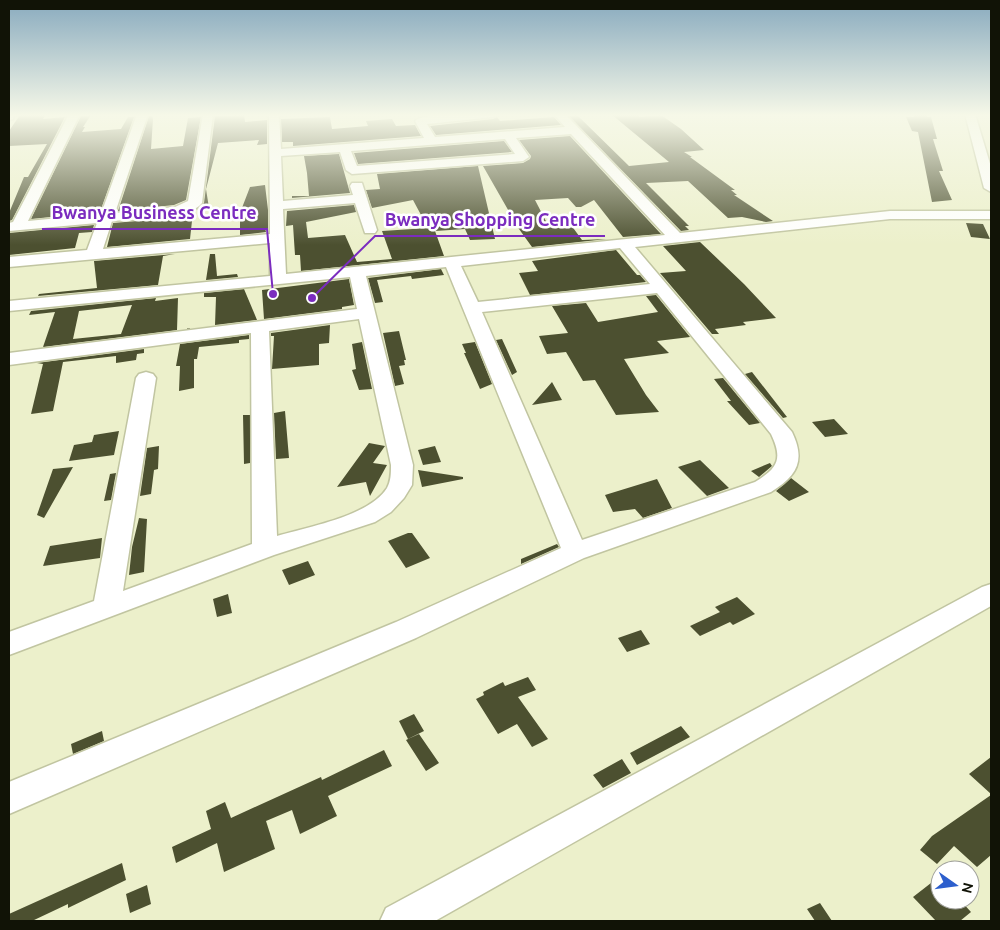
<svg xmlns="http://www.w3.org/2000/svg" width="1000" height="930" font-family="Ubuntu,sans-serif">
<rect width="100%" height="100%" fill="#ecf0cb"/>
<path fill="#4c5030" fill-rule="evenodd" d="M46 114 43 119 65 117 12 220 9 221V213L24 177H28L47 144 9 146V131L20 115Z
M611 114H639V117L661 115 681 129 704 150 684 152 692 157H690L735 190H731L737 195H734L773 221 766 222 742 217 728 218 688 181 646 183 689 226H685L689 230 681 231 569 116 577 115 629 166 669 162Z
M926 114 927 117H931L937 139H933L943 171H939L952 200 932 202 918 132 912 131 906 117H914V115Z
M91 115 83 127H85L82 132 121 129 128 117H134L100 212 31 219 81 116Z
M244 115 245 122 267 120V144L257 145 259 140 218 143 206 189 209 208 197 210 204 203 215 116Z
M149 116H152L153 119 151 149 183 146 188 118 201 117 186 200 174 205 118 211Z
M330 117 332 129 368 126 366 121 392 119 396 126 415 125 421 136 293 146V142H282L281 119Z
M497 117 500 121 554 117 561 125 436 135 430 126 493 119Z
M570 136 661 234 623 237 594 200 581 207H576L568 198 535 200 549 227 571 225 582 240 607 239 532 247 519 229 483 166 523 163 530 159 531 156 519 140Z
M504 141 512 152 358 164 354 153Z
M339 154 350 193 292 198V196H309L307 173 304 156Z
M478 166 495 239 470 240 465 229 435 231 444 256 301 271 300 255H295L293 225 286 226 287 211 354 205 356 212 306 222 308 238 345 235 357 262 392 259 382 231 428 228 413 200 372 208 366 190 380 189 377 174Z
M265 185 268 210V228H265L266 232 240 235V213L250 187Z
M193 212 190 239 107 247 113 223 161 219Z
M966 223 983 224 990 239 971 237Z
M94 225 92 232 79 233 75 248 9 255V233Z
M700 242 744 284 776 318 743 322 746 325 715 329 719 334H712L660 273 686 271 663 246Z
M616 250 637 275H640L646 282 530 295 519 273 538 271 532 261Z
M175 254 163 256 158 285 38 296 39 294 97 288 94 261Z
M210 254H215L217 276 237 274 238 277 206 280Z
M441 269 444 275 412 279 411 276 377 280 383 302 375 303 368 278Z
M349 279 354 305 342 307V309L264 319 262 290Z
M244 289 257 320 182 329 215 325 216 297H204V293Z
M656 295 690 337 657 341 669 353 624 359 646 395 659 412 616 415 595 380 583 381 566 352 547 354 539 336 568 333 552 306 586 303 598 322 658 312 646 296Z
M156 298 155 301 178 298 177 330 43 347 55 312 29 315 31 311ZM132 305 121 334 73 339 79 311Z
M330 325 329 343 319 344V365L272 369 274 336H271V333Z
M399 331 406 360H404L405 365 399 366 404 384 395 386 383 333Z
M249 335V339L239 340V343L199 347 197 359H194V388L179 391 180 366H176L180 344Z
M502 339 517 372 512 375 496 340Z
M362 342 372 389 359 390 352 370 356 369 352 344Z
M475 342 492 384 480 389 464 353H466L462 344Z
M144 349V353L137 354 136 360 116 363V356L63 362 53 411 31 414 43 364 37 363Z
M752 372 787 417 783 418 745 374Z
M723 378 760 423 749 425 727 401H731L714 379Z
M552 382 562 400 532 405Z
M285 411 289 458 276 459 274 413Z
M243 415H250V463L244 464Z
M834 419 848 434 825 437 812 422Z
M119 431 114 455 69 461 74 445 92 442 94 435Z
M369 443 385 446 373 463 387 465 370 496 366 482 337 487Z
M159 446 158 469 154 470 151 494 140 496 147 448Z
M435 446 441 462 423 465 418 450Z
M700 460 729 488 707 496 678 467Z
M770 463 772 466 759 477 751 471Z
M73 467 44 518 37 515 53 469Z
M418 470 463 477V479L422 487Z
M116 473 111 500 104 501 110 474Z
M791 478 809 492 789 501 776 491Z
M657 479 672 508 643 518 635 509 613 512 605 495Z
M139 518 147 519 144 572 129 575 132 547Z
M408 533H412L430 558 406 568 388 541Z
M102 538 100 558 43 566 50 546Z
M557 544 559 547 521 564V559Z
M308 561 315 575 289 585 282 570Z
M228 594 232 613 217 617 213 599Z
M737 597 755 614 733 625 730 622 700 636 690 626 720 612 715 607Z
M641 630 650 644 627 652 618 638Z
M528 677 536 690 518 697 548 739 532 747 517 724 498 734 476 699 484 695 483 692 503 682 505 686Z
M414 714 424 731 408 739 399 721Z
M681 726 690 737 637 765 630 753Z
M102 731 104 741 73 754 71 744Z
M419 734 439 763 426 771 406 740Z
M384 750 392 766 328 796 337 816 300 834 292 810 266 821 275 849 224 872 217 843 176 863 172 847 211 829 206 811 225 802 231 818 321 777 322 780Z
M991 757V794L969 774Z
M622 759 631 773 603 788 593 775Z
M991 795V855L977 867 954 846 937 864 920 850 932 836Z
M122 863 126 880 68 908V904L32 921H9V914Z
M940 876V900H960L971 912 960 921H936L913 897Z
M147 885 151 904 130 913 126 894Z
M820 903 832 921H815L807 909Z"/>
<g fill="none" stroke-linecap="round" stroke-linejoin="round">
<g stroke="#c1c5a1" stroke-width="3">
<path id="minor" d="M9 114H15L13 119 9 120Z
M69 114H80L28 221 101 214 137 114H148L115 213 175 207 188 201 203 114H213L202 203C189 220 134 219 112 221L103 249 270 234 269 114H279L281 149 424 138 415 121C424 112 483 114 498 114L493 117 427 124 435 137 565 127 554 114H565L680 233 890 211H991V219H890L635 247 792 432C806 461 797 476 771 492L584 558 416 638 9 814V782L396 622 561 548 446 267 366 276 413 465 412 485 404 498 391 512 375 522 274 555 9 655V632L94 601 136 378 139 374 146 372 153 374 156 378 123 591 252 544 251 333 9 365V353L357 309 350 277 9 311V301L270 276V243L9 267V257L87 250 97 223 9 231V223L13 222ZM571 134 665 235 286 274 283 209 355 203 365 233H375L377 230 362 183H352L350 186 353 195 283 201 281 156 340 152 346 170 352 174 523 161 529 157 516 138ZM505 139 515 154 357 166 351 151ZM620 248 650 284 478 302 461 266ZM657 293 771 434C783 459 778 468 755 482L582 540 482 312ZM359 319 391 465C391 473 391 481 387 488 370 516 307 527 277 536L269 331Z
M965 114H975L991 167V192L984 188Z
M991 584V606L435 921H380L386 908 982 587Z"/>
</g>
<use href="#minor" fill="#fff" fill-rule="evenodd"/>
</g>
<linearGradient id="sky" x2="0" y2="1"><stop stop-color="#88aabe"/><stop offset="0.47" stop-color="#f6f8e8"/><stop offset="1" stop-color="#f6f8e8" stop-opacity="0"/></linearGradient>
<rect width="1000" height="245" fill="url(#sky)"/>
<path fill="none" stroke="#7b2cbf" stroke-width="2" d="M273 294L267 229H42M312 298L375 236H605"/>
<g fill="#7b2cbf" stroke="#fff" stroke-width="2">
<circle cx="273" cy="294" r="5"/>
<circle cx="312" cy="298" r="5"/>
</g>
<g font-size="18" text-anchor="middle" font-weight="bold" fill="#7b2cbf" stroke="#fff" stroke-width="5" stroke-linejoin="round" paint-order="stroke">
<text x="154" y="219">Bwanya Business Centre</text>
<text x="490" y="226">Bwanya Shopping Centre</text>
</g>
<rect width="1000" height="930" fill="none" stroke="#111306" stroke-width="20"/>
<g transform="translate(955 885) rotate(104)"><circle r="24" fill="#ffffff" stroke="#a0a19b"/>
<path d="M0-4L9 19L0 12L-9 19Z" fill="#2d5fcd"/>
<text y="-8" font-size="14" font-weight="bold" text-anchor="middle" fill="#111306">N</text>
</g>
</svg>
